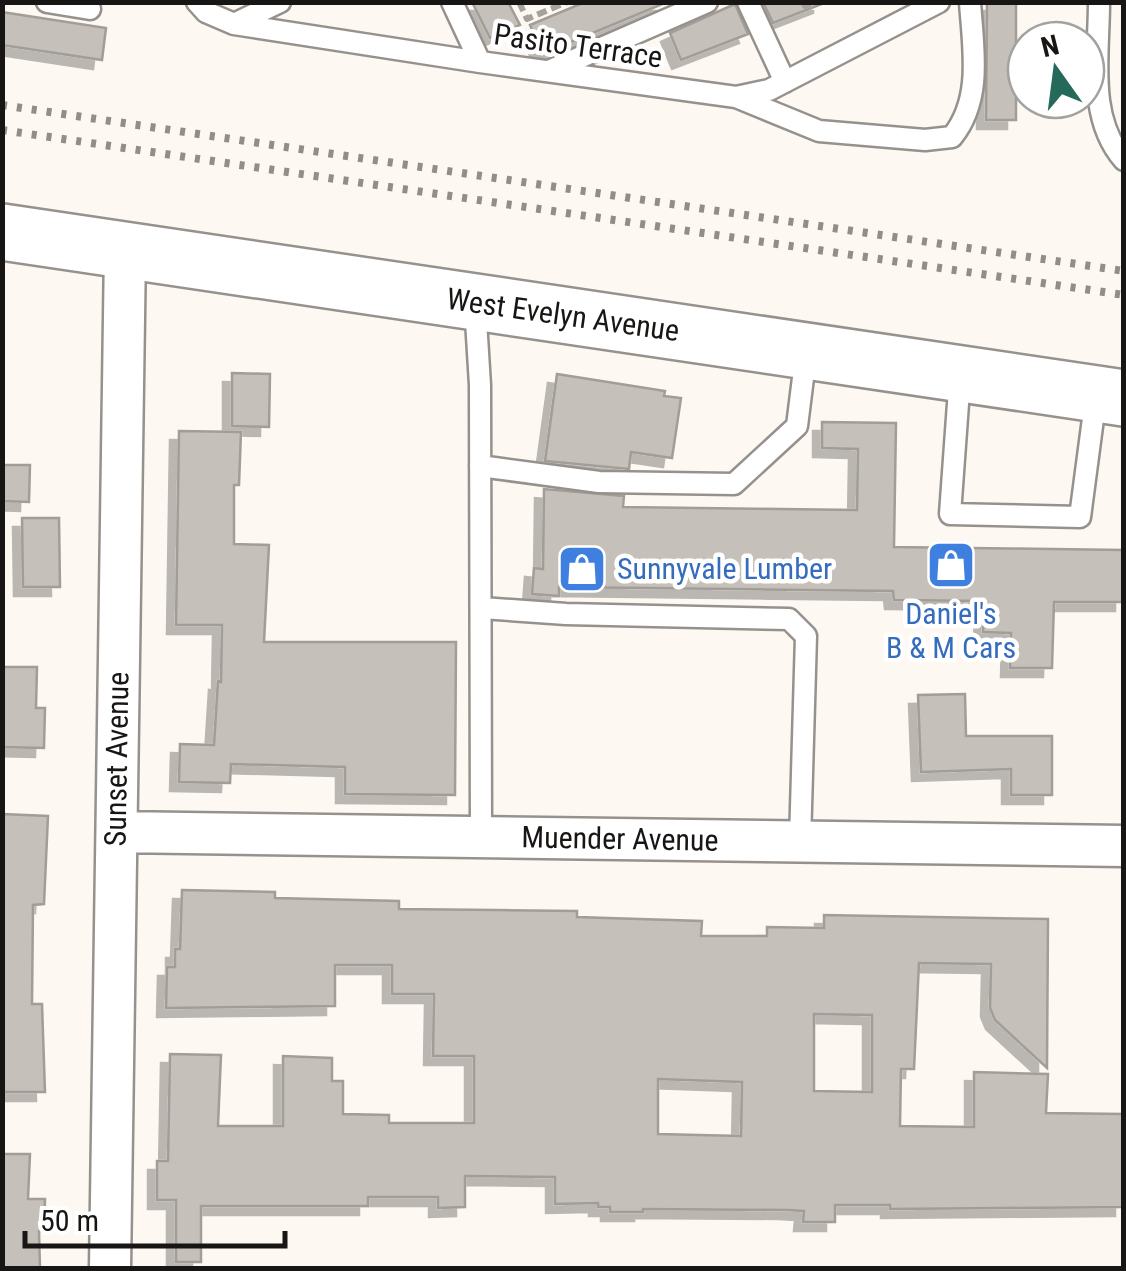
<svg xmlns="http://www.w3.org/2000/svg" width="1126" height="1271" font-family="'Roboto Condensed',sans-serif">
<defs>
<filter id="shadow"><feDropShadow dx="-9" dy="9" stdDeviation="0" flood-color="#0004"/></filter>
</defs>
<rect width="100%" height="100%" fill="#fdf8f2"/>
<path fill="#c5c0ba" stroke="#a29d97" stroke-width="2.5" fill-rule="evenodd" filter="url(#shadow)" d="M472 2H508L520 25 490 38Z
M585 2H665V3L542 54 530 25Z
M763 2H822V4L773 23Z
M987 2H1016V120H986Z
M735 4 748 34 681 60 670 33Z
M2 12 106 28 102 60 2 45Z
M232 373 270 374 269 427 232 426Z
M557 374 665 391 664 396 681 398 672 458 631 452 629 469 545 461Z
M822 422 896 423 894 547 1124 550V602H1054L1052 668H1010L1011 633 983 632 984 601 894 600 893 591 559 587V596L532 594 534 568 543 569 544 489 624 496 623 507 857 510 858 449 822 448Z
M179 431 241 432 239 485H234V544L269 545 264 642H456L455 795 345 794V767L231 764 230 783 179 782 180 744 214 745 218 681 221 682 222 625H176Z
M2 465H30L29 502 2 501Z
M22 518H59L60 587H23Z
M2 667H37L36 708H45L44 748 2 747Z
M965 694 966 736H1052V795H1011V769L921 772 918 695Z
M2 814 48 816 44 904 33 905 32 1004H42L45 1092H2Z
M182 890 275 892V898L399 901V909L577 911V917L702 921 701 936H767V927L824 928V915L1048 919 1047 1068 995 1020 990 1008 991 964 919 963 914 1069H901L900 1126 974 1127V1072L1048 1074 1046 1113 1124 1114V1207L890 1209V1205H835V1222H803L804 1211 788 1210 643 1209V1212H610V1207H598V1203L555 1204V1177L465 1176V1207L438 1208V1197H368V1206H201V1262H176V1200H157V1161H168L170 1054 221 1055 218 1126H283V1056L332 1058V1081H343V1114L389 1115V1123H474V1056H433L434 994H392V965H335V1006L166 1008 167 967H175V949H180ZM814 1014 872 1015V1092L814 1091ZM658 1079 742 1082 741 1136 658 1134Z
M2 1154H30L28 1199H45L44 1231H39L40 1268H2Z"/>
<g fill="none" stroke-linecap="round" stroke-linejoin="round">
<g stroke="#96918c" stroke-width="25">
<path id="service" d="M47 2 90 9
M197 2 206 12 234 24 480 62 736 97 769 90 939 2
M452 2 480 62
M748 2 785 82
M1099 2C1099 56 1087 118 1124 160
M236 23 280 2
M549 71 707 2
M736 97 819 131 925 140 952 137C983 99 973 48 970 2
M475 304 480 385 481 837
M960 376 950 514 1080 517 1096 396
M480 466 599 482 734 484 797 426 806 354
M482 608 566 614 789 619 806 636 800 842"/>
</g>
<g stroke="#96918c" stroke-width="45">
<path id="minor" d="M117 832 1124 846
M110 1268 125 250"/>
</g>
<g stroke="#96918c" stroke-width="60">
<path id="secondary" d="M2 232 1124 398"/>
</g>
<path stroke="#a6a29d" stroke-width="6" stroke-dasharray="10 5" stroke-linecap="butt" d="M519 2 527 19 567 2
M803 2 805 6 814 2"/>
<use href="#service" stroke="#fff" stroke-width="20"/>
<use href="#minor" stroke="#fff" stroke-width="40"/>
<use href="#secondary" stroke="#fff" stroke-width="55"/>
<path stroke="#918d89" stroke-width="8" stroke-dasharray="5 10" stroke-linecap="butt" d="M2 105 1124 271
M2 130 1124 295"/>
</g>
<defs>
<g id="shop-square" transform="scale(2.5)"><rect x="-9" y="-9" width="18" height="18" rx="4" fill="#3f7fe0" stroke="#fff"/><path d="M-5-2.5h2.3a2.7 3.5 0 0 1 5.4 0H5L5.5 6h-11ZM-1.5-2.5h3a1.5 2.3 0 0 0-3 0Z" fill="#fff"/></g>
</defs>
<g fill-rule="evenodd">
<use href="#shop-square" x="951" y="565"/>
<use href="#shop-square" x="582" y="569"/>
</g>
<g text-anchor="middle" stroke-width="9" stroke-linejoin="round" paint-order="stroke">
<g font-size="30" fill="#181614" stroke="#fff">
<text transform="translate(578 46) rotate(8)" y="10">Pasito Terrace</text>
<text transform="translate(563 315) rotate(8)" y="10">West Evelyn Avenue</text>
<text transform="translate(117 759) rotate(-89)" y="10">Sunset Avenue</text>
<text transform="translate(620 839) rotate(1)" y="10">Muender Avenue</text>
</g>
<g font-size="30" fill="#366cbe" stroke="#fff" text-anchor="start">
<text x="617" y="579">Sunnyvale Lumber</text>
<text x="951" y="624" text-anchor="middle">Daniel's<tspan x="951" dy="34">B &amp; M Cars</tspan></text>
</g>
</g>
<rect width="1126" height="1271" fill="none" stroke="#181614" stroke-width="10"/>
<g transform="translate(1056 70) rotate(346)"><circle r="48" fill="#ffffff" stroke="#a3a2a1" stroke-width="2.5"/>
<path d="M0-8L18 38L0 25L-18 38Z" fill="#25695b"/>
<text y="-15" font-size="28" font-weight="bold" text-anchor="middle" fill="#181614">N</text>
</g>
<path d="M25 1231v15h260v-15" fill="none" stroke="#181614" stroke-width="5"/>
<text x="40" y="1231" font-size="30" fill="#181614" stroke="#ffffff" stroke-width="8" paint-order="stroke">50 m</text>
</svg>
